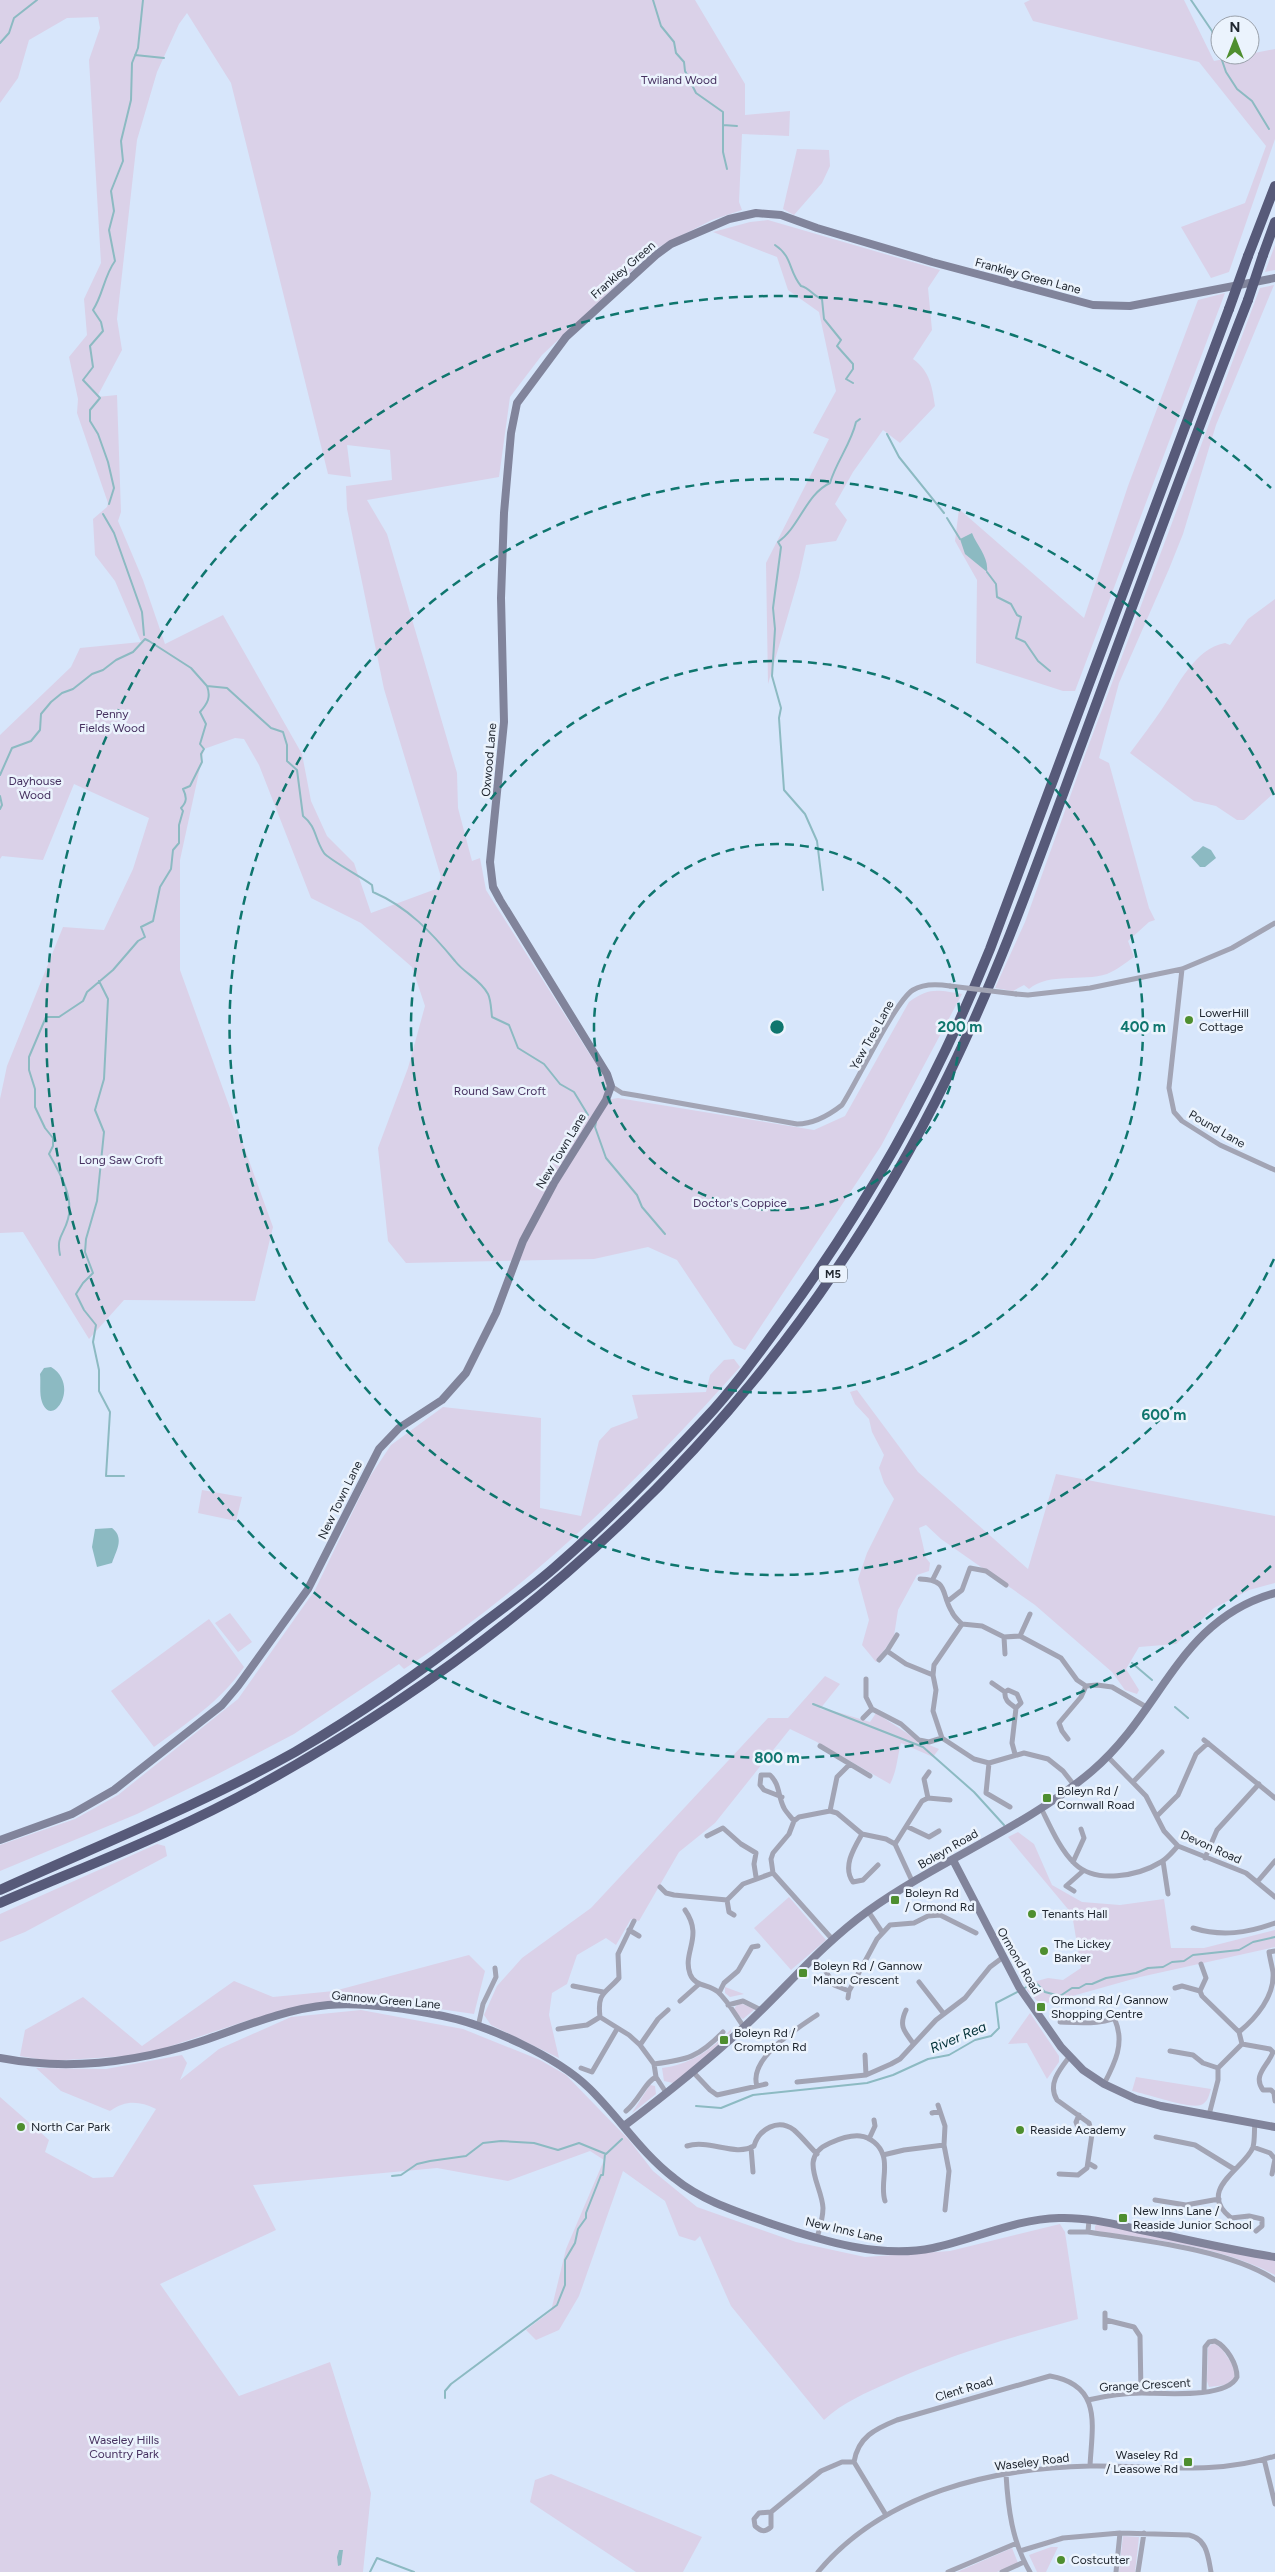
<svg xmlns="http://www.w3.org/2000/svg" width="1275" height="2572" font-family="Figtree,sans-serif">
<rect width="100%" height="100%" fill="#d7e6fb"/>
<path fill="#dad1e8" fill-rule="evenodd" d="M0 0H695L745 84V115L790 111 789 136 742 134 739 202 742 210 712 220 655 249 542 355 510 397 499 477 367 500 387 534 457 773 458 808 472 861 480 858 486 890 592 1058 610 1081 606 1100 618 1098 814 1130 845 1116 909 1002C929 987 938 990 962 994L881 1146 745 1350 734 1345 677 1260 648 1247 594 1259 406 1263 388 1241 378 1148 408 1068 425 1006 412 967 361 923 311 898 259 765 244 739 235 738 204 749 180 860V970L273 1227 255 1301 124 1300 89 1339 23 1232 0 1233V1099L7 1066 63 927 104 930 133 869 149 818 74 784 43 860 2 856 0 859V735L71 667 80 648 141 642 115 581 95 555 93 519 107 507 108 503 77 413 78 399 69 357 87 335 84 299 101 263 89 60 100 28 98 17 67 18 29 40 18 78 0 103ZM187 13 231 83 328 474 351 477 347 445 390 450 392 480 346 486 347 509 384 689 441 877 436 889 371 913 354 863 327 836 311 801 302 754 223 615 165 644 143 580 118 521 121 512 117 395 97 397 122 350 117 319 137 140 157 72 179 24Z
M1030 0H1184L1214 61 1275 49V139L1229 272 1211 278 1181 227 1245 203 1266 146 1199 62 1033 21 1024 3Z
M797 149 829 150 830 166 822 183 794 215 783 209Z
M768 220 940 270 928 288 932 330 913 359C930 371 932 387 935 406L900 443 883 430 853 472 835 504 847 520 836 541 806 545 799 577 768 684 766 563 829 439 813 433 836 391 819 312 788 290 777 257 713 232 750 222Z
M1275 245V270L1265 272Z
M1274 285 1216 425 1183 534 1169 569 1119 683 1099 758 1109 763 1149 908 1155 920 1149 922 1128 941 1134 957C1125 963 1117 970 1107 974 1082 982 1050 972 1029 989L1024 985 1013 991 995 988 1025 922 1085 755 1260 288Z
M1225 293 1075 691H1063L976 663 977 580 955 541 959 509 1084 618 1128 486 1198 300Z
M1275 599V792L1244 820H1237L1216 806 1194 801 1130 753C1141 738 1152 724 1162 709 1178 686 1194 649 1225 643L1230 645 1248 619Z
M734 1359 740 1367C639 1480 532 1586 404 1669L399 1664 294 1734 214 1776 137 1814 0 1871V1845L75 1819 118 1795 238 1699 315 1590 369 1478 391 1445 443 1407 541 1418 540 1508 581 1516 599 1441 611 1428 638 1418 632 1395 706 1392 710 1375 724 1360Z
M857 1390 918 1472 1028 1569 1056 1474 1275 1516V1583L1249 1590 1214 1608 1176 1644 1139 1647 1126 1669 1139 1690 1137 1694 1125 1690 1112 1672 1035 1605 941 1539 926 1525 919 1528 926 1558 930 1563 929 1571 917 1575 898 1610 894 1636 876 1662 862 1645 869 1620 858 1579 867 1553 894 1499 884 1483 879 1468 884 1455 872 1432 869 1419 855 1404 850 1392Z
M202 1490 242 1497 236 1521 198 1513Z
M230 1613 252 1642 238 1652 215 1623Z
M209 1619 244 1667C221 1701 187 1723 154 1747L111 1691Z
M825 1676 840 1684 820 1709 837 1712 870 1722 876 1713 919 1741 939 1749 933 1757 901 1743C897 1758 897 1771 890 1784L815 1741 790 1729 715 1823 679 1852 639 1921 631 1919 616 1945 606 1938 577 1955 567 1984 552 1993 549 2015 559 2058 491 2025 484 2015 497 1986 522 1958 591 1908 768 1718H788Z
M1018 1832 1034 1844 1052 1885 1082 1902 1120 1905 1164 1899 1171 1948H1204L1275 1930V1947L1140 1977 1044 2004 1039 2003 1027 1990 1030 1983 1048 1978 1063 1980 1081 1968 1072 1914 1008 1837Z
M157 1844 165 1846 167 1856 25 1932 0 1942V1914Z
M789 1897 826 1940 791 1970 754 1928Z
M469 1955 485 1971 474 2014 419 2006 346 2000 313 2004 249 2020 144 2055 49 2061 20 2056 25 2030 83 1997 142 2046 234 1981 273 1997 334 1991Z
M725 1987 744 1994 730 1997 725 1993Z
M740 2003 755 2009 743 2019 734 2012 735 2007Z
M361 2010 463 2029 540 2060 566 2075 629 2140 653 2171 697 2207 796 2242 865 2257 950 2251 1060 2224 1065 2232 1078 2319C1013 2337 951 2354 890 2382 866 2393 843 2402 824 2420L731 2306 700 2236 695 2241 679 2236 665 2201 623 2171 579 2296 559 2330 536 2340 526 2330 551 2311 566 2249 604 2160 590 2151 508 2181 437 2168 253 2185 276 2230 160 2284 239 2396 330 2362 371 2493 363 2572H0V2097L49 2140 45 2152 93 2178 113 2177 156 2109C139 2101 126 2100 110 2111L61 2091 36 2068 106 2069 182 2055 187 2063 180 2080 219 2049 291 2017Z
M1030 2013 1059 2056V2062L1047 2079 1027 2043 1008 2044Z
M731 2029V2032L699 2064 673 2083 664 2081 662 2068C689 2065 713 2049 731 2029Z
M1136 2077 1211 2089C1209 2095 1208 2102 1201 2105 1188 2109 1148 2094 1132 2091Z
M650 2085 655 2086 656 2094 632 2113Z
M1098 2224 1275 2260V2275C1223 2247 1153 2239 1095 2231V2226Z
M1214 2343 1222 2349 1236 2370 1234 2380 1225 2385 1209 2387 1207 2381 1208 2347Z
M551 2474 702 2537 683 2572H636L530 2502 535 2480Z
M1123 2536 1139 2537 1135 2572H1119Z
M1051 2547H1058L1046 2572H1037L1029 2555Z
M1012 2548 1018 2563 997 2572H957Z"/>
<path fill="#8cbac2" d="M972 533C977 546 989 557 987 572L965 554 960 539Z
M1203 846 1211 850 1216 858 1205 867H1200L1191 857Z
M51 1367C81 1385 52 1430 42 1402 39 1394 41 1382 40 1374L44 1368Z
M112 1528C125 1538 116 1551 112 1563L97 1567 92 1547 95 1529Z
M339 2550H343L341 2565 338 2566 337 2557Z"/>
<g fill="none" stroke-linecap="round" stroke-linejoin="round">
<path stroke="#8cbac2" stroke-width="2" d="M653 0 661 26 674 42 676 53 684 62 685 71 696 93 723 112V152L727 169
M1191 0 1212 31 1226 72 1237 89 1252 101 1269 129
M0 43 9 33 14 18 37 0
M135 55 164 58
M723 125 737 126
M775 245C793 257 788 270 801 286 810 288 813 296 822 299L824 319 841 340 837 346 853 364V369L846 379 853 383
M887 434 899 457 944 513
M109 504 114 488 108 462 98 434 90 421V410L100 398 83 380 93 367 90 346 103 331 101 322 93 310C103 295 104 276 115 261L109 230 114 211 111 191 123 161 121 141 131 100 132 63 138 48 143 0
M103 514 114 533 142 612 144 635
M947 518 960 539
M987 572 996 584 997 597 1011 604 1017 615 1021 617 1016 638 1025 642 1038 661 1050 671
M0 775 12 748 31 741 40 730 41 714 51 702 62 693 73 689 92 674 103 670 116 660 133 652 145 639 149 641 191 668 207 686 227 688 271 728 283 732 287 745V761L297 770 303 816C317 827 314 838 324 853 328 859 363 878 372 885L373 892C408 907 432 933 455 961 465 974 480 979 488 994 491 1000 491 1009 492 1017L509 1025 518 1048 544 1064 560 1084 574 1092 588 1115
M0 796 2 805 0 809
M823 890 817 841 805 814 784 790 779 718 781 708 772 676 775 629 773 608 781 547 778 542C799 528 806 494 830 483 836 462 851 444 856 422L860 419
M99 981 108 999 104 1079 95 1110 104 1132 97 1201 86 1239 85 1252 93 1273 83 1283 76 1294 84 1310 96 1325 93 1342 99 1370V1391L110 1412 106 1476H124
M596 1122 595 1127 606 1158 637 1195 642 1207 665 1234
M60 1255C56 1236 64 1235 68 1219 74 1197 60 1173 49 1154L53 1146V1138L45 1128 35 1107V1089L29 1070V1057L46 1017H59L83 1001 87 992 113 970 138 941 145 937 141 927 153 921 160 887 171 869 173 850 179 843V825L183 811 181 808C187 802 187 797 183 789L190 786 202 762 201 754 204 749 200 744 206 724 200 712C208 703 211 697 207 686
M1132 1663 1152 1680
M813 1704 923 1747 974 1792 1004 1825
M1175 1707 1188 1718
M1023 1989 1035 1982 1045 1992 1060 1996 1072 1988H1079L1086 1984H1092L1106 1978 1136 1973 1148 1968 1163 1967 1172 1962 1184 1961 1193 1955 1239 1950 1253 1942 1275 1937
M696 2106 721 2108 753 2095 867 2083 893 2075 928 2059 949 2055 975 2040 991 2036 999 2028 996 2003 1019 1991
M392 2176 401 2175 417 2164 430 2161 466 2156 483 2143 501 2141 534 2143 558 2150 579 2143 606 2154 622 2139
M445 2398V2391L451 2384 557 2305 565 2285V2260L575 2243 578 2229 586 2218V2213L601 2175H603L605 2154
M370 2572 377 2558 414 2572"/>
<path stroke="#a2a4b4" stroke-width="5" d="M1182 969 1169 1088 1174 1112 1182 1121 1220 1145 1275 1170
M1016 994 1028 995 1090 988 1182 969 1232 948 1275 923
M611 1086 622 1093 640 1096 797 1124C814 1124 828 1116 842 1105 857 1082 895 1001 913 990 924 983 938 984 950 986
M920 1579C950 1580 940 1593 952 1612 954 1617 959 1621 962 1624L982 1626 1004 1637 1020 1636 1061 1658 1077 1680 1086 1686 1097 1685 1112 1687 1148 1708
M933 1579 939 1567
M948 1601 962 1590 970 1568 986 1571 1006 1585
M962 1624 934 1665 933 1675 936 1690 933 1711 942 1738 974 1759 989 1763 1024 1753 1048 1759 1063 1771 1074 1785
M897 1635 887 1651 906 1664 933 1675
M1020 1636 1030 1614
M1004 1637 1005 1654
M879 1660 887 1651
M866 1679V1697L872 1709 901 1724 919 1740 929 1742 942 1738
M992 1683 1005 1692C1004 1700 1009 1703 1016 1708L1012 1743 1015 1754
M1005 1692 1008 1690 1017 1694 1021 1703 1016 1708
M863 1718 872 1709
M1068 1739 1062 1731 1059 1723 1081 1697 1086 1686
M1204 1740 1275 1798
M820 1746 870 1776
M1108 1757 1146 1796 1164 1831 1178 1846 1246 1873 1275 1897
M989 1763 986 1793 1010 1807
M1133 1782 1162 1752
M782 1797 764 1790 760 1785 761 1775H770C780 1784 778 1797 784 1808 786 1812 791 1817 794 1821
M928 1798 924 1779 929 1772
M1041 1808C1050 1826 1060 1850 1075 1864 1096 1884 1138 1876 1161 1862 1168 1858 1173 1851 1178 1846
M830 1811 837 1777 850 1764
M1157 1816 1178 1795 1196 1754 1208 1743
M908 1827 929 1837 939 1831
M862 1834C854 1848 842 1867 853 1882L863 1880 878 1865
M707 1836 723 1828 741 1844 756 1853 754 1864 756 1877
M895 1844 922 1801 928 1798 950 1800
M1205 1858 1217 1830 1259 1784
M1163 1861 1168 1894
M1073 1862 1084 1838 1081 1829
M1258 1881 1275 1861
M660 1887 666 1893 674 1895 727 1900 743 1884 773 1873
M1074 1891 1066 1886 1083 1871
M727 1900 729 1912 734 1915
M685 1910C704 1937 682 1952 690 1974 695 1987 709 1984 718 1992 728 2001 736 2016 744 2027
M868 1911 882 1932
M634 1921 618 1954 619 1978C605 1994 597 1992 600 2017L629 2035 640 2045 654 2064 656 2077 667 2094
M1193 1928C1222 1937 1247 1933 1275 1923
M629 1930 639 1936
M833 1940 773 1873 771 1859 773 1853 789 1834 794 1821 799 1817 830 1811 837 1813 862 1834 886 1839 895 1844 913 1883
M1201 1964 1206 1978 1200 1991 1202 1996 1239 2032 1242 2044 1218 2068V2080L1209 2115
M822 1965 834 1985 849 1991 877 1939 890 1925 914 1923 928 1916 940 1915 976 1933
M919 1982 944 2014
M573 1986 603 1992
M1175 1988 1182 1986 1200 1991
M719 1993 724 1983 738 1971 752 1947 758 1946
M848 1998 849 1991
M680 2001 698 1985
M728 2005 743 2001 761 2010
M906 2010C899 2025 903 2030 913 2043
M1060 2022C1084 2023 1105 2025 1127 2013
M478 2027 483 2004 496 1977 495 1968
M558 2029 587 2025 600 2017
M1239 2032C1256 2018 1275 1996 1273 1972 1272 1966 1270 1959 1269 1952L1275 1951
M1242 2044 1270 2049 1273 2052C1268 2066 1252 2075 1263 2090H1271L1274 2093 1275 2101
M640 2045 658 2019 668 2010
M1170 2051 1193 2055 1203 2063 1218 2068
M865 2055 866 2075
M654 2064C687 2060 699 2057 723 2032
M581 2068 592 2072 617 2029
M694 2073 710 2090 717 2095 766 2084
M797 2082 866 2075 891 2064 900 2059 936 2020 965 1998 990 1967 1002 1958
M1104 2084C1115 2063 1125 2043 1115 2020
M757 2086C748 2059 796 2029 817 2015
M938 2105 945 2126 944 2145 949 2171 945 2210
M626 2111C638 2102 646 2081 656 2077
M932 2113 940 2111
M1079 2115 1076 2122 1079 2130
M1255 2123C1254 2130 1255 2140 1253 2147 1246 2168 1195 2189 1231 2218L1249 2216 1262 2219V2226L1256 2231
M1156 2137 1195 2145 1234 2169
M869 2139 875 2126 874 2120
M687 2146C709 2139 735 2157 754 2146 759 2129 778 2118 794 2130 802 2137 809 2146 817 2154
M751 2147 753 2172
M1253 2147 1270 2153 1275 2159 1272 2174
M883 2155 904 2150 944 2145
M1088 2163 1095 2167
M1059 2174 1078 2175 1087 2168 1092 2134 1089 2123 1057 2100C1047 2084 1060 2069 1070 2056
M1155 2200 1186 2205 1219 2199
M1089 2220 1088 2232C1141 2240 1231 2250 1275 2280
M1070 2232H1088
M817 2238C820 2228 823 2218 823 2208 822 2185 797 2157 830 2143 839 2139 850 2135 860 2136 870 2137 880 2145 883 2155 888 2169 880 2186 885 2201
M1106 2320 1134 2327 1140 2336 1141 2393
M1105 2328V2313
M1088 2400C1105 2396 1124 2393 1142 2393 1162 2393 1227 2399 1237 2377 1237 2364 1227 2347 1215 2341L1209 2342 1205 2347 1204 2392
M1264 2459 1275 2504
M1006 2474C1008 2508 1012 2542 1030 2572
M771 2512V2527C764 2533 761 2531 755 2526L754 2519 759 2513 771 2512 821 2471 842 2462H854
M886 2515 854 2462C858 2437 875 2429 897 2420L1050 2376C1103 2385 1092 2426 1090 2466
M1020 2551 1063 2538 1120 2533 1189 2535C1207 2539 1208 2556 1211 2572
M818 2572C884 2493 992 2468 1090 2466 1151 2465 1215 2476 1275 2456
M948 2572 1017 2543
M1002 2572 1024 2562
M1116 2572 1120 2533
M1138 2572 1144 2533"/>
<path stroke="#81849b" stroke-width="8" d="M0 1840 72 1814 114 1790 222 1705 238 1686 308 1589 379 1449 399 1428 442 1400 466 1373 496 1313 523 1241 554 1183 606 1100 611 1086 607 1074 500 900 493 887 490 862 504 722 501 598 504 513 511 433 517 403 566 337 656 255 671 244 729 219 756 213 781 215 817 228 932 262 1093 305 1130 306 1275 278
M953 1860 1019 1987 1061 2047 1083 2070 1104 2084 1136 2099 1161 2106 1275 2127
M0 2058C68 2071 138 2062 202 2041 243 2027 285 2009 328 2005 362 2002 409 2009 443 2016 488 2025 557 2057 589 2088 619 2117 641 2153 674 2178 702 2201 738 2212 772 2224 823 2241 880 2259 933 2248 975 2239 1016 2219 1059 2218 1087 2217 1114 2224 1141 2230 1185 2239 1230 2250 1275 2257
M624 2126C665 2095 705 2063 743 2028 784 1990 821 1945 868 1911 939 1860 1025 1828 1092 1771 1163 1711 1178 1620 1275 1593"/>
<path stroke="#575a79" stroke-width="10" d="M1263 255 1275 222
M1248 256 1275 186
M0 1890C99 1845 200 1805 295 1752 360 1714 422 1671 482 1624 506 1606 531 1588 554 1568 607 1522 658 1470 705 1419 734 1388 759 1353 784 1319 868 1205 937 1081 990 949L1229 309
M0 1903C88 1865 179 1831 262 1784 562 1618 797 1386 948 1076 1001 968 1041 853 1083 740 1137 593 1191 446 1248 300"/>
<path stroke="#a2a4b4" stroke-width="5" d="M950 986 1016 994"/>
<path stroke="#575a79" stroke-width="10" d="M1248 300 1263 255
M1229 309 1248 256"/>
</g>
<g fill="none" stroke="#0f766e" stroke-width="2.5" stroke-dasharray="9 6">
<circle cx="777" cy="1027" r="183"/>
<circle cx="777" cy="1027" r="366"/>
<path d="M1274 1259A548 548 0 1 1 1274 795"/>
<path d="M1271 1566A731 731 0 1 1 1271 488"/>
</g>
<g fill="#4e8e2f" stroke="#ebf3fd" stroke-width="2">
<circle cx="1189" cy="1020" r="5"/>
<rect x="1042" y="1793" width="10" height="10" rx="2.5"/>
<rect x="890" y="1895" width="10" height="10" rx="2.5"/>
<circle cx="1032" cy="1914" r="5"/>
<circle cx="1044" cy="1951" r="5"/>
<rect x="798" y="1968" width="10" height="10" rx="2.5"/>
<rect x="1036" y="2002" width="10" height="10" rx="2.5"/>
<rect x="719" y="2035" width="10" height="10" rx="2.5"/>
<circle cx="21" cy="2127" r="5"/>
<circle cx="1020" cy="2130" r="5"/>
<rect x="1118" y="2213" width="10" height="10" rx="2.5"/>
<rect x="1183" y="2457" width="10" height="10" rx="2.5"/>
<circle cx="1061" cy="2560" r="5"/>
</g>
<g text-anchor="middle" stroke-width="5" stroke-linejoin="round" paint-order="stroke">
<rect fill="#ebf3fd" stroke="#5d646e" stroke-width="1" x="819" y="1265.5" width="28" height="17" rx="4"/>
<g font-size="11" font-weight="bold" fill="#202730">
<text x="833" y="1278">M5</text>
</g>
<g font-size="12" fill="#463160" stroke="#ebf3fd">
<text x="679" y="84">Twiland Wood</text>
<text x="112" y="718">Penny<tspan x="112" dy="14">Fields Wood</tspan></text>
<text x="35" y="785">Dayhouse<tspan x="35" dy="14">Wood</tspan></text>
<text x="500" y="1095">Round Saw Croft</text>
<text x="121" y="1164">Long Saw Croft</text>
<text x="740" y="1207">Doctor's Coppice</text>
<text x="124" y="2444">Waseley Hills<tspan x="124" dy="14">Country Park</tspan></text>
</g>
<g font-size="12" fill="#202730" stroke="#ebf3fd">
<text transform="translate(623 270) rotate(-41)" y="4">Frankley Green</text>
<text transform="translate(1028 276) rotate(15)" y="4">Frankley Green Lane</text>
<text transform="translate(489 760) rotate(-85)" y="4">Oxwood Lane</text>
<text transform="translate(872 1035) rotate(-61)" y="4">Yew Tree Lane</text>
<text transform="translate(1217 1129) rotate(30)" y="4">Pound Lane</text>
<text transform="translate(561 1151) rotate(-59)" y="4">New Town Lane</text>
<text transform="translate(340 1500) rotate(-64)" y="4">New Town Lane</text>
<text transform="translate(1211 1847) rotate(24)" y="4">Devon Road</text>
<text transform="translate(948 1849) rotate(-30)" y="4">Boleyn Road</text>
<text transform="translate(1019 1961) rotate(60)" y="4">Ormond Road</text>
<text transform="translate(386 2000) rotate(5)" y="4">Gannow Green Lane</text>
<text transform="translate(844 2230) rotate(13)" y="4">New Inns Lane</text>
<text transform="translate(1145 2385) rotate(-3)" y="4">Grange Crescent</text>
<text transform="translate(964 2389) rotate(-17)" y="4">Clent Road</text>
<text transform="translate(1032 2462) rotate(-7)" y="4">Waseley Road</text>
</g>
<g font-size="12" fill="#202730" stroke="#ebf3fd" text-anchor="start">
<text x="1199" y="1017">LowerHill<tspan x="1199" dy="14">Cottage</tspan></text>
<text x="1057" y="1795">Boleyn Rd /<tspan x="1057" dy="14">Cornwall Road</tspan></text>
<text x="905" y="1897">Boleyn Rd<tspan x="905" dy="14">/ Ormond Rd</tspan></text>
<text x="1042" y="1918">Tenants Hall</text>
<text x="1054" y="1948">The Lickey<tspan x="1054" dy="14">Banker</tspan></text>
<text x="813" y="1970">Boleyn Rd / Gannow<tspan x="813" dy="14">Manor Crescent</tspan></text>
<text x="1051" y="2004">Ormond Rd / Gannow<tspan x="1051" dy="14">Shopping Centre</tspan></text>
<text x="734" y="2037">Boleyn Rd /<tspan x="734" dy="14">Crompton Rd</tspan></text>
<text x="31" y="2131">North Car Park</text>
<text x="1030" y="2134">Reaside Academy</text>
<text x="1133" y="2215">New Inns Lane /<tspan x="1133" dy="14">Reaside Junior School</tspan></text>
<text x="1178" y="2459" text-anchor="end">Waseley Rd<tspan x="1178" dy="14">/ Leasowe Rd</tspan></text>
<text x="1071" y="2564">Costcutter</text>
</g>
<g font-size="14" font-style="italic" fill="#003036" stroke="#ebf3fd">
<text transform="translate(958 2037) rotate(-23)" y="5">River Rea</text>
</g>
</g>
<circle cx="777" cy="1027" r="8" fill="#0f766e" stroke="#ebf3fd" stroke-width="2.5"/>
<g font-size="15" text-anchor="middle" font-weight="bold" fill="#0f766e" stroke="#ebf3fd" stroke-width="5" stroke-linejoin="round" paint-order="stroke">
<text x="960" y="1032">200 m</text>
<text x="1143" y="1032">400 m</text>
<text x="1164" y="1420">600 m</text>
<text x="777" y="1763">800 m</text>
</g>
<g transform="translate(1235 40)"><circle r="24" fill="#ebf3fd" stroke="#9aa1ab"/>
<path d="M0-4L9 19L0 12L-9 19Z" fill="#4e8e2f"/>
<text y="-8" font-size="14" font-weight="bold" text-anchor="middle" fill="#202730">N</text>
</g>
</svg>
